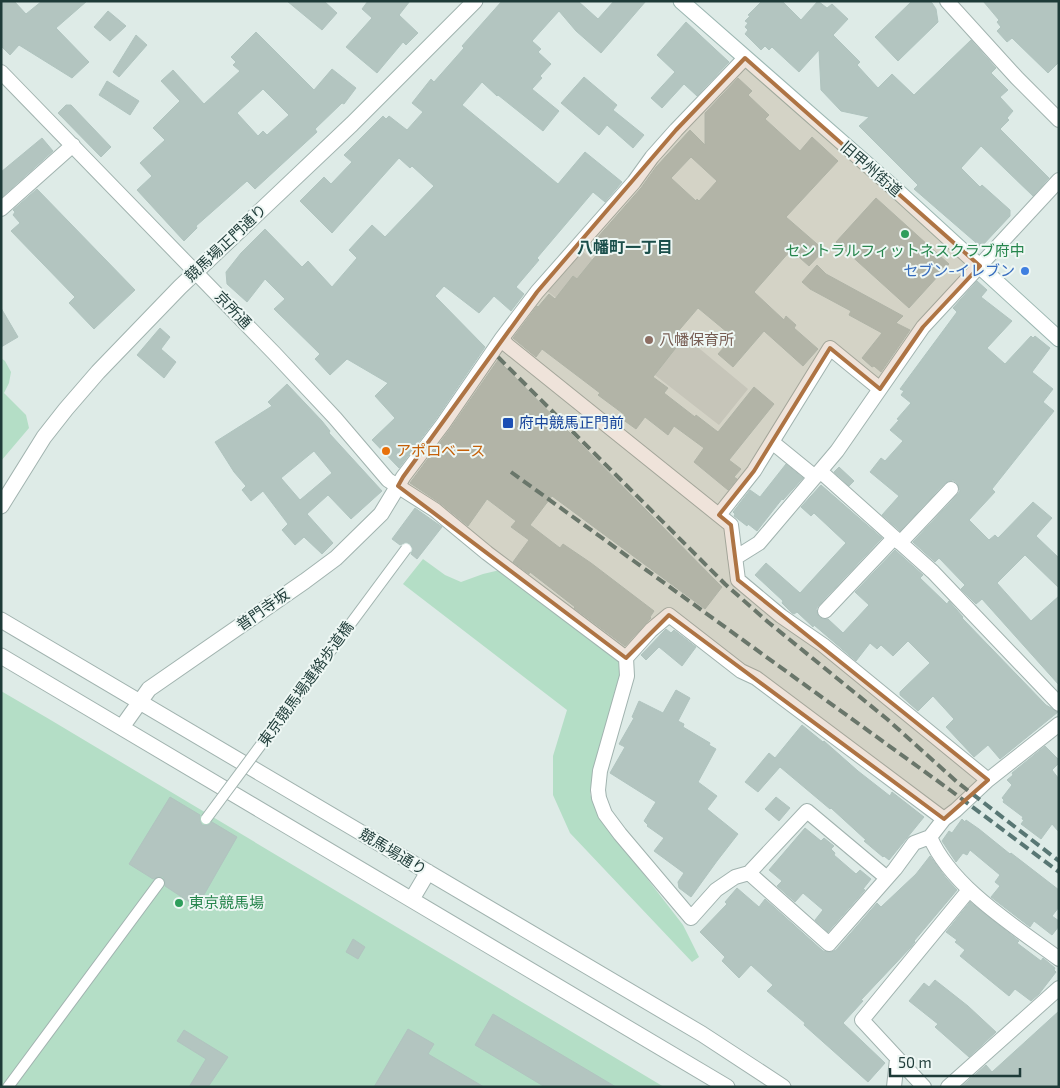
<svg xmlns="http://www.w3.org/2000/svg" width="1060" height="1088" font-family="'Exo 2','Noto Sans JP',sans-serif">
<rect width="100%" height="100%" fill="#deebe7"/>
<path fill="#ccdad6" d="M581 250 748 389 719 425 546 290Z"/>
<path fill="#b4dec6" d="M1 358 5 361 11 372 9 383 4 393 26 415 29 428 1 461Z
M423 559 445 575 461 582 483 574 500 570 621 663 622 674 592 781 590 794 598 815 683 925 699 957 692 962 570 833 553 795V756L567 710 403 584Z
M1 691 49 719 664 1087H1Z"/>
<path fill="#b3c5c0" stroke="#b0c4bf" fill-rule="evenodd" d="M1 1H14L26 14 42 1H87L56 28 89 62 72 78 19 45 10 55 1 46Z
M287 1H324L337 13 322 30Z
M368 1H410L399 15 418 33 406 45 403 42 377 73 346 47 372 18 362 9Z
M502 1H578L598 19 614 1H646L601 53 576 31 559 11 532 41 541 49 538 52 551 64 540 76 542 78 532 89 559 111 543 131 498 95 497 96 482 82 462 105 558 184 585 152 622 182 605 202 593 192 537 258 539 260 516 287 524 294 511 311 494 296 479 313 444 286 435 296 485 347 436 419 399 468 372 440 395 418 375 396 388 383 347 359 330 375 315 359 320 354 274 309 285 299 265 279 247 302 227 284 226 272 241 253 265 229 302 267 308 261 332 287 357 258 349 250 372 225 385 237 434 186 412 166 410 168 399 158 332 233 300 201 324 177 331 184 352 162 344 155 383 116 386 119 389 116 407 130 423 112 412 103 431 79 434 82 464 48 462 46Z
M762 1H782L801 20 818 1 827 8 832 4 848 19 833 35 860 62 857 65 878 88 892 74 914 95 971 40 996 68 991 73 1008 90 1000 97 1013 111 1007 118 1009 120 1000 129 1049 178 1033 196 981 146 961 168 980 187 982 185 1010 210V216L981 247 914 189 918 185 859 126 869 117 841 111 821 90 819 50 799 72 772 47 769 50 765 46 761 50 745 34 748 30 745 27 748 23 745 21 750 16 748 15Z
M912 1H929L932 3 936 9 938 22 898 61 875 37Z
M983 1H1059V62L1048 73 1012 38 1007 42 997 31 1001 27 997 22 999 20Z
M108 11 126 26 110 41 94 27Z
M686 22 729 62 697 96 684 84 662 108 651 98 675 72 657 55Z
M256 32 314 90 332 69 356 88 344 104 342 103 315 129 317 132 255 189 247 181 196 226 197 228 184 241 137 190 152 176 140 163 165 140 153 128 180 101 161 81 173 70 204 104 240 71 233 65 236 62 231 57ZM263 89 289 115 267 135 263 131 258 136 237 113Z
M136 35 147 45 119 77 113 72Z
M584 77 617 105 613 110 644 135 633 148 607 125 599 135 561 103Z
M738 78 752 91 748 95 769 115 765 119 800 151 812 137 838 161 786 217 824 250 809 266 791 250 754 292 784 320 786 316 796 325 794 328 818 349 803 366 764 331 733 367 718 354 733 337 698 308 675 335 682 340 653 377 668 388 664 393 695 417 696 415 718 432 754 387 774 404 729 460 741 469 734 477 737 479 728 490 694 462 704 448 674 426 668 435 645 417 636 429 622 419 625 415 598 395 600 393 542 349 536 357 513 338 537 306 538 307 549 294 555 299 573 276 577 279 598 253 590 246 641 188 656 167 690 130 705 145V113ZM691 157 717 181 699 201 697 199 696 201 671 178Z
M107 81 139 101 130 115 99 95Z
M66 105H71L111 147 101 157 58 113Z
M42 138 53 151 2 197 1 172Z
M37 189 135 290 94 329 69 303 75 297 11 231 20 223 13 215 15 212 13 210Z
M876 198 949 264 909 308 836 242Z
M817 265 826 274 903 316 896 323 910 330 881 372 874 366 872 367 862 358 882 333 849 315 851 311 810 289 802 282Z
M977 281 987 290 981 297 1012 321 987 348 1005 364 1031 336 1033 338 1035 336 1050 348 1032 372 1053 389 1043 402 1054 411 992 489 995 492 969 520 989 540 995 535 998 538 1033 502 1052 518 1036 536 1059 558V588L1025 555 997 583 1031 621 1059 596V685L982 599 976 604 961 589 965 585 939 558 935 562 913 542 957 495 960 491 957 483 953 480 945 483 900 531 882 515 899 496 870 472 881 458 885 461 903 441 890 430 899 420 897 419 911 403 901 395 904 391 900 389 957 312 953 308Z
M1 308 18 337 1 347Z
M160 328 170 337 161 349 176 362 164 378 137 355Z
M498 360 722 587 705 609 552 496 530 525 560 548 563 544 591 563 654 611 650 617 651 618 625 646 574 608 575 607 530 572 529 574 513 562 529 540 511 527 516 521 487 499 468 526 440 503 410 483 450 429Z
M287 384 322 421 330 431 329 433 382 491 351 519 328 495 307 514 333 543 322 554 304 537 295 545 282 530 288 524 263 491 251 501 242 490 246 486 234 472 215 442 272 406 268 402ZM314 451 332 473 300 500 281 478Z
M786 464 803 478 783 500 782 499 757 531 748 524 747 526 734 516 735 514 733 512 750 490 760 497Z
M839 467 854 481 849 486 834 472Z
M821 485 882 538 819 605 816 609 819 617 823 619H828L843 633 869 605 855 592 895 550 923 575 920 578 947 604 949 601 963 617 962 618 1046 705 1058 712 1000 759 988 745 974 757 946 727 954 719 933 696 918 711 900 695V692L930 663 908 641 893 656 881 645 877 649 870 643 856 661 814 625 813 627 797 612 794 614 792 613 782 603 783 601 755 575 766 563 800 593 846 543 814 513 811 516 801 507Z
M415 508 442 527 417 559 411 554 413 549 410 544 406 542 400 545 392 539Z
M666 629 671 633 674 630 696 647 682 666 659 647 646 660 641 655Z
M676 690 690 698 678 721 684 724 683 727 710 743 709 745 716 749 698 782 717 796 707 809 738 834 717 861 691 897 679 888 678 882 684 873 654 851 664 838 647 826 648 825 644 821 656 802 610 773 625 747 619 744 634 718 632 717 639 701 663 713Z
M802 725 823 742 824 741 858 771 890 796 892 792 924 817 889 860 884 856 883 857 864 841 866 840 831 808 830 809 780 767 758 792 745 782 769 753 775 758Z
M1045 746 1059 760V763L1052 770 1059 779V832L1052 824 1041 839 1021 824 1024 820 1022 819 1023 817 1003 802 1004 800 1002 798 1012 785 1007 780 1013 775 1012 773Z
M170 797 200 815V821L202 825H208L212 822 237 837 197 907 165 886V881L163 877H157L153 879 129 864Z
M776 797 790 808 779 821 765 809Z
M962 819 965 822 966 820 979 829 1010 854 1011 853 1059 890V907L1052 916 1059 921V926L1052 935 1034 921 1030 927 991 897 1000 886 995 882 1000 875 970 850 967 855 963 853 956 862 942 841 949 831 952 833Z
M805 828 821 841 824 838 834 846 831 849 835 853 834 855 856 874 860 870 871 879 863 889 865 890 828 932 815 920 823 910 803 893 795 902 777 886 782 881 769 870Z
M930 856 946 878 957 890 914 941 915 942 911 947 861 1000 863 1001 843 1023 885 1063 868 1082 804 1025 805 1023 767 991 773 985 751 965 739 978 722 961 725 957 700 932 727 904 725 902 737 888 759 907 765 899 823 951 831 952 836 950 877 903 881 907 916 874Z
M970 902 1019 941 1017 943 1041 961 1043 958 1055 968 1054 970 1056 972 1039 994 1031 1001 1015 989 1009 996 960 956 965 950 955 942 957 940 946 932Z
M353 939 365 947 358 959 346 952Z
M935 980 968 1006 996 1032 969 1057 935 1027 938 1024 909 1001 924 983 929 987Z
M1059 1011V1087H961L986 1065 992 1072Z
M493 1014 616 1087H545L475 1045Z
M408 1029 434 1044 428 1054 484 1087H374Z
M184 1030 228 1057 208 1087H189L206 1059 177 1041Z"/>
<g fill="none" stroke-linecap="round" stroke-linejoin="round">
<g stroke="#a1b3af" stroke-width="12">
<path id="pedestrian" d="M8 1087 159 883"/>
</g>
<g stroke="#a1b3af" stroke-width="16">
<path id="minor" d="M947 1 1017 78 1059 120
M1 72 275 354 335 418 388 480 435 510 487 553 626 658 651 630 669 615 741 671 756 678 944 819 956 810 988 780 1059 724
M1 209 73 145
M502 338 507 345 731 525 738 580 781 616 823 645 988 780
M772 442 815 477
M820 471 933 572 1059 704
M398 486 403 477 443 424 502 338 537 292 634 182 652 157 676 130 745 58
M719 515 754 471 830 348 880 389
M900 543 951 489
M735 558 759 543 837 451 923 327 1059 180
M825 611 894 538
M626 658 627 676 600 771 598 790 599 798 605 814 620 834 691 918 716 890 735 877 749 873 807 811 887 878
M930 837C951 887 1016 927 1059 959
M749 873 829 944 895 869 914 843 930 837 944 819
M894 1087 897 1059
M924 1087 862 1020 969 890
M948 1087 1059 988"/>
</g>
<g stroke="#a1b3af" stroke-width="17">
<path id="tertiary" d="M1 506 44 437 66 409 98 372 180 287 352 124 475 1
M1 620 702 1034 783 1087
M1 656 727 1087
M122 727 149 689 305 581 336 558 381 514 398 486
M412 899 428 872"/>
</g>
<g stroke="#9cb7b2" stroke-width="17">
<path id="secondary" d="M681 1 894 188 1059 339"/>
</g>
<use href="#pedestrian" stroke="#fff" stroke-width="10"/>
<use href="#minor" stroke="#fff" stroke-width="14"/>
<use href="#tertiary" stroke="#fff" stroke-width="15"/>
<use href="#secondary" stroke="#fff" stroke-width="15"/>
<path stroke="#587774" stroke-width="4" stroke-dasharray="10 5" stroke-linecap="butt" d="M498 357 725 584 768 622 887 719 957 782 1059 861
M511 472 950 790 1059 872"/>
<g stroke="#a1b3af" stroke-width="12" stroke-linecap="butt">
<path id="pedestrian-bridge" d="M206 819 406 549"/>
</g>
<use href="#pedestrian-bridge" stroke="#fff" stroke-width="10"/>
</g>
<path fill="#ae7444" fill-opacity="0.2" stroke="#ae7444" stroke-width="4" stroke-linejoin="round" d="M745 58 980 266 923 327 880 389 830 348 754 471 719 515 731 525 738 580 988 780 944 819 669 615 626 658 398 486 403 477 537 292 676 130Z"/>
<g fill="#2e9e5b" stroke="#eef7f4" stroke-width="2">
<circle cx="905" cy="234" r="5"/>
<circle cx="179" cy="903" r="5"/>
</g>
<circle fill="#3f7fe0" stroke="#eef7f4" stroke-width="2" cx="1025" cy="271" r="5"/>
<circle fill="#8d6e63" stroke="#eef7f4" stroke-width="2" cx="649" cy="340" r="5"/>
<rect fill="#1a4fb4" stroke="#eef7f4" stroke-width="2" x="502" y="417" width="12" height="12" rx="2.5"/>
<circle fill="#e8710a" stroke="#eef7f4" stroke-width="2" cx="386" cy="451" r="5"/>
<g text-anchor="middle" stroke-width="4" stroke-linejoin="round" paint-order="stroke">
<g font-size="15" fill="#1e3b38" stroke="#eef7f4">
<text transform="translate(871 169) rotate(41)" y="5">旧甲州街道</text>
<text transform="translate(226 243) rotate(-43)" y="5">競馬場正門通り</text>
<text transform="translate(233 310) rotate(46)" y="5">京所通</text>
<text transform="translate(263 610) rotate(-35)" y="5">普門寺坂</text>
<text transform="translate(306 684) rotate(-54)" y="5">東京競馬場連絡歩道橋</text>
<text transform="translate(393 852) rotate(31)" y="5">競馬場通り</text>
</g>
<g font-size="15" fill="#27864d" stroke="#eef7f4">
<text x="905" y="256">セントラルフィットネスクラブ府中</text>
<text x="189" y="908" text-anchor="start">東京競馬場</text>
</g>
<g font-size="15" fill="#366cbe" stroke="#eef7f4" text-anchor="end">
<text x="1015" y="276">セブン-イレブン</text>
</g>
<g font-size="15" fill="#785e54" stroke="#eef7f4" text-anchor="start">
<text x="659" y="345">八幡保育所</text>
</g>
<g font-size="15" fill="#164399" stroke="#eef7f4" text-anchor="start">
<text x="519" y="428">府中競馬正門前</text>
</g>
<g font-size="15" fill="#c56008" stroke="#eef7f4" text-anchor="start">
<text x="396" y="456">アポロベース</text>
</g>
<g font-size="16" font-weight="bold" fill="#194e4a" stroke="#eef7f4">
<text x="625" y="253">八幡町一丁目</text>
</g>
</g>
<rect width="1060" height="1088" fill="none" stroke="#1e3b38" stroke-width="5"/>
<path d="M890 1068v8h130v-8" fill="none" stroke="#1e3b38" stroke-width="2.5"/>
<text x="898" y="1068" font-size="15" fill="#1e3b38" stroke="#eef7f4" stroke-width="4" paint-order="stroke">50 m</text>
</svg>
